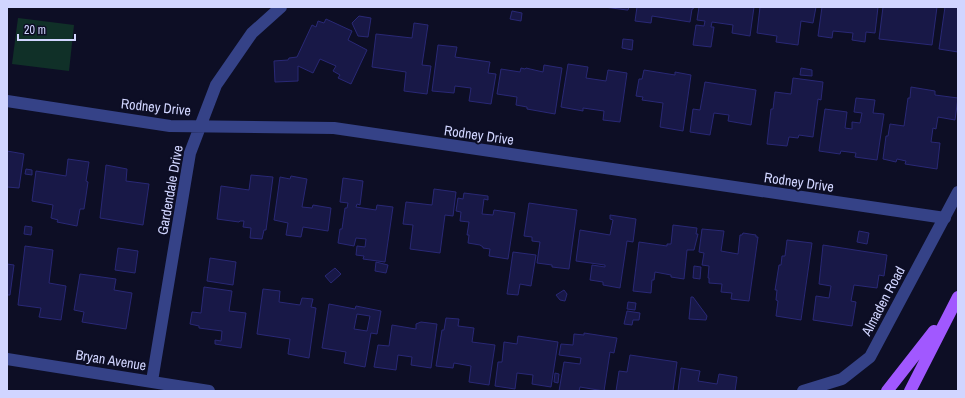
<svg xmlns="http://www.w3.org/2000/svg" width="965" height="398" font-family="'Archivo Narrow',sans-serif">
<rect width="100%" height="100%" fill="#0d0e25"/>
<path fill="#103028" d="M18 18 74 25 69 71 12 64Z"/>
<path fill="#181847" stroke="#292875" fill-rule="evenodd" d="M604 7H629L628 10H627Z
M637 7H694L693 9H692L690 22 652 16 651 23 635 21Z
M699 7H754L750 36 732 33 733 25 712 22 711 27H714L711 47 693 45 696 25 704 26 705 21 697 20Z
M760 7H816L813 23 801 21 798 45 776 42 777 36 757 33Z
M822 7H878L875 33 866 32 865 42 852 40 853 33 833 31 832 38 818 36Z
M883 7H937L932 45 879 39Z
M945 7H958V52L939 49Z
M512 11 522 13 521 21 510 19Z
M359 16 371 18 368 37 358 36 352 23Z
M326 19 352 31 348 40 367 50 351 84 338 78 340 75 333 71 336 66 320 59 313 73 298 66V81L275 82 274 61 288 60 289 58 297 57 312 25 316 27 318 21 324 23Z
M414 23 428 25 422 65 431 66 427 94 404 91 406 72 372 67 376 34 412 38Z
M623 39 633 40 632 50 622 48Z
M438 45 457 47 455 57 490 62 488 73 496 74 491 104 469 101 471 88 455 86 454 93 432 91Z
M568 64 588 67 586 78 606 81 608 70 627 73 620 122 603 120 604 111 583 108V111L561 107Z
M544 65 562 68 555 114 527 109V107L516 105 517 97 497 94 501 69 520 72 521 68 525 69 526 68 543 72Z
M801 68 812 70V76L800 75Z
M644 70 675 75V72L691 75 683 131 660 127 663 103 642 100 643 97 636 96 639 79H642Z
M793 78 823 82 821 100 818 99 813 137 799 135 798 138 789 137 787 146 767 144 771 109H773L775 92 791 94Z
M705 82 756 90 751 125 728 121 729 115 714 113 710 135 690 132 693 109 700 110Z
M911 87 935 91V95L958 98 955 120 938 117 936 129 933 128 931 142 940 143 937 169 905 164 906 161 897 159 896 162 883 159 886 136H888L890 124 904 126 908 98H910Z
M856 98 875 100 873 113 884 114 877 160 855 157 856 153 841 151 840 154 819 151 825 109 847 112 845 128 852 129V122L860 123 862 113 854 112Z
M7 151 24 154 19 188 7 187Z
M68 159 89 162 86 181 88 182 84 209H80L77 226 57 222 58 220 51 218 53 205 32 201 36 171 66 176Z
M106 165 127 169 126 181 149 184 143 225 100 218Z
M26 169 32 170V175L25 174Z
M251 175 273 177 266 230H264L262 239 250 238 251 228 243 227 244 221H240L239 222 217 219 221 186 249 190Z
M291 176 307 179 302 207 312 208 313 205 331 208 328 231 303 227 301 237 286 235 288 223 274 220 280 177 290 179Z
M343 178 363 181 360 205 357 204 356 207 376 210 377 205 393 207 385 262 363 259 364 256 356 255 357 246 365 247 366 239 356 238 354 246 338 243 340 229H342L345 208H347L348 203 340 202Z
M434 189 456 192 453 216 445 215 440 253 410 249 413 225 403 224 406 202 432 205Z
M464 193 488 196V200L484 199 482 214 493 215 494 210 515 213 508 259 489 256 490 249 483 248V247L480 245 468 243 469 235H467L469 222 460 221 461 212 456 211 458 198 463 199Z
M529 203 577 210 569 269 552 267V265L537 263 540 242 532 241V237L524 236Z
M610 215 636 219 633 242 627 241 620 288 603 285V282L590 280 592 265 605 267V265L576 261 580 230 610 235 613 220 610 219Z
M673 225 697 228 696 234H698L694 250H687L684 279 671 277V275L655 272 654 280H652L651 293 633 291 639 242 667 246V244H671Z
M25 226 32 227 31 235 24 234Z
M702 229 724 231 721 251 738 254 740 235H742L743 233 756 235V237H758L749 301 731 299 732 293 721 292 722 284 709 283V278H708L709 266 702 265 704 253 699 252Z
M859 231 869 233 867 244 857 242Z
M787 240 812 243 801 320 776 316 778 301 776 300 777 290H775L779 265H781L782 256H785Z
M823 245 887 255 884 276 879 275 877 288 854 285 851 301 856 302 852 326 813 320 816 296 829 298 831 286 819 284Z
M25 246 53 250 49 283 66 286 61 320 39 317 41 308 18 305Z
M118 248 138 251 135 273 115 270Z
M513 252 536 255 531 286 520 284 518 295 507 294Z
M210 258 236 262 233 285 207 281Z
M376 262 388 265 386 273 375 271Z
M7 264 14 265 10 295H7Z
M694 266 701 267 700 279 693 278Z
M335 268 341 274 331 283 325 276Z
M80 274 116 279 114 290 132 293 126 329 82 322 84 312 74 310Z
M204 287 232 291 229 311 246 313 241 348 215 344V340L221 341 222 331 199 328V326L190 324 192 312 201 313Z
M263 289 280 291 279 302 300 305 302 298 313 299 311 307 316 308 309 358 288 354 290 339 257 334Z
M564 290 567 294 565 301 560 300 556 295Z
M691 297H693L707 316 706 320 689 319Z
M628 302 636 303 635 310 627 309Z
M329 304 355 309 356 306 381 311 377 334 371 333 365 367 344 363 346 352 322 348ZM357 314 370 316 367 331 354 329Z
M627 311 640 313 639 320H633L632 325 624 324Z
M446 318 459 319 458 326 474 328 472 342 495 345 489 385 469 382 471 366 454 363 453 368 436 366 442 330H444Z
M421 322 437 324 431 368 411 365 412 357 398 355 396 370 374 367 378 345 389 346 392 325 416 329V324Z
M584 333 617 338 614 353 610 352 604 391 580 387 579 391H559L564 362 580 364 581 358 559 355 561 344 573 345 574 334 584 335Z
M518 336 558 342 551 387 532 384 533 375 517 373 515 389 495 386 498 362H502L504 342 517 344Z
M630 355 677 362 673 391H616L619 371 627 372Z
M681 368 700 371 698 381 717 384 719 374 737 377 735 391H678Z
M555 373 559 374 558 383 554 382Z"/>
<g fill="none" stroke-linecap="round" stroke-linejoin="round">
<path stroke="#354287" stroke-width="12" d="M7 101 170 126 334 128 945 218
M7 359 209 391
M152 381 190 153 216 85 252 33 281 7
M803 391 842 379 870 357 958 192"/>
<path stroke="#a158ff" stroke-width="12" d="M887 391 934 331
M910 391 958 297"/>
</g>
<g text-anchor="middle" stroke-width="4" stroke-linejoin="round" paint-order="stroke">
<g font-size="14" fill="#d1d5ff" stroke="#0d0e25">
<text transform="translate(156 107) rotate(6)" y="5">Rodney Drive</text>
<text transform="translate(479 135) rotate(8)" y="5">Rodney Drive</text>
<text transform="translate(799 182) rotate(8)" y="5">Rodney Drive</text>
<text transform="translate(170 190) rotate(-80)" y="5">Gardendale Drive</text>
<text transform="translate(883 301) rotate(-62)" y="5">Almaden Road</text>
<text transform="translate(111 360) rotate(9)" y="5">Bryan Avenue</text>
</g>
</g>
<rect width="965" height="398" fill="none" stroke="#d1d5ff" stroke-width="16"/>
<path d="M18 34v6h57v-6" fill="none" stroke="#d1d5ff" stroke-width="2"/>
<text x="24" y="34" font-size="12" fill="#d1d5ff" stroke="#0d0e25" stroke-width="3" paint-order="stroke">20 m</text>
</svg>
